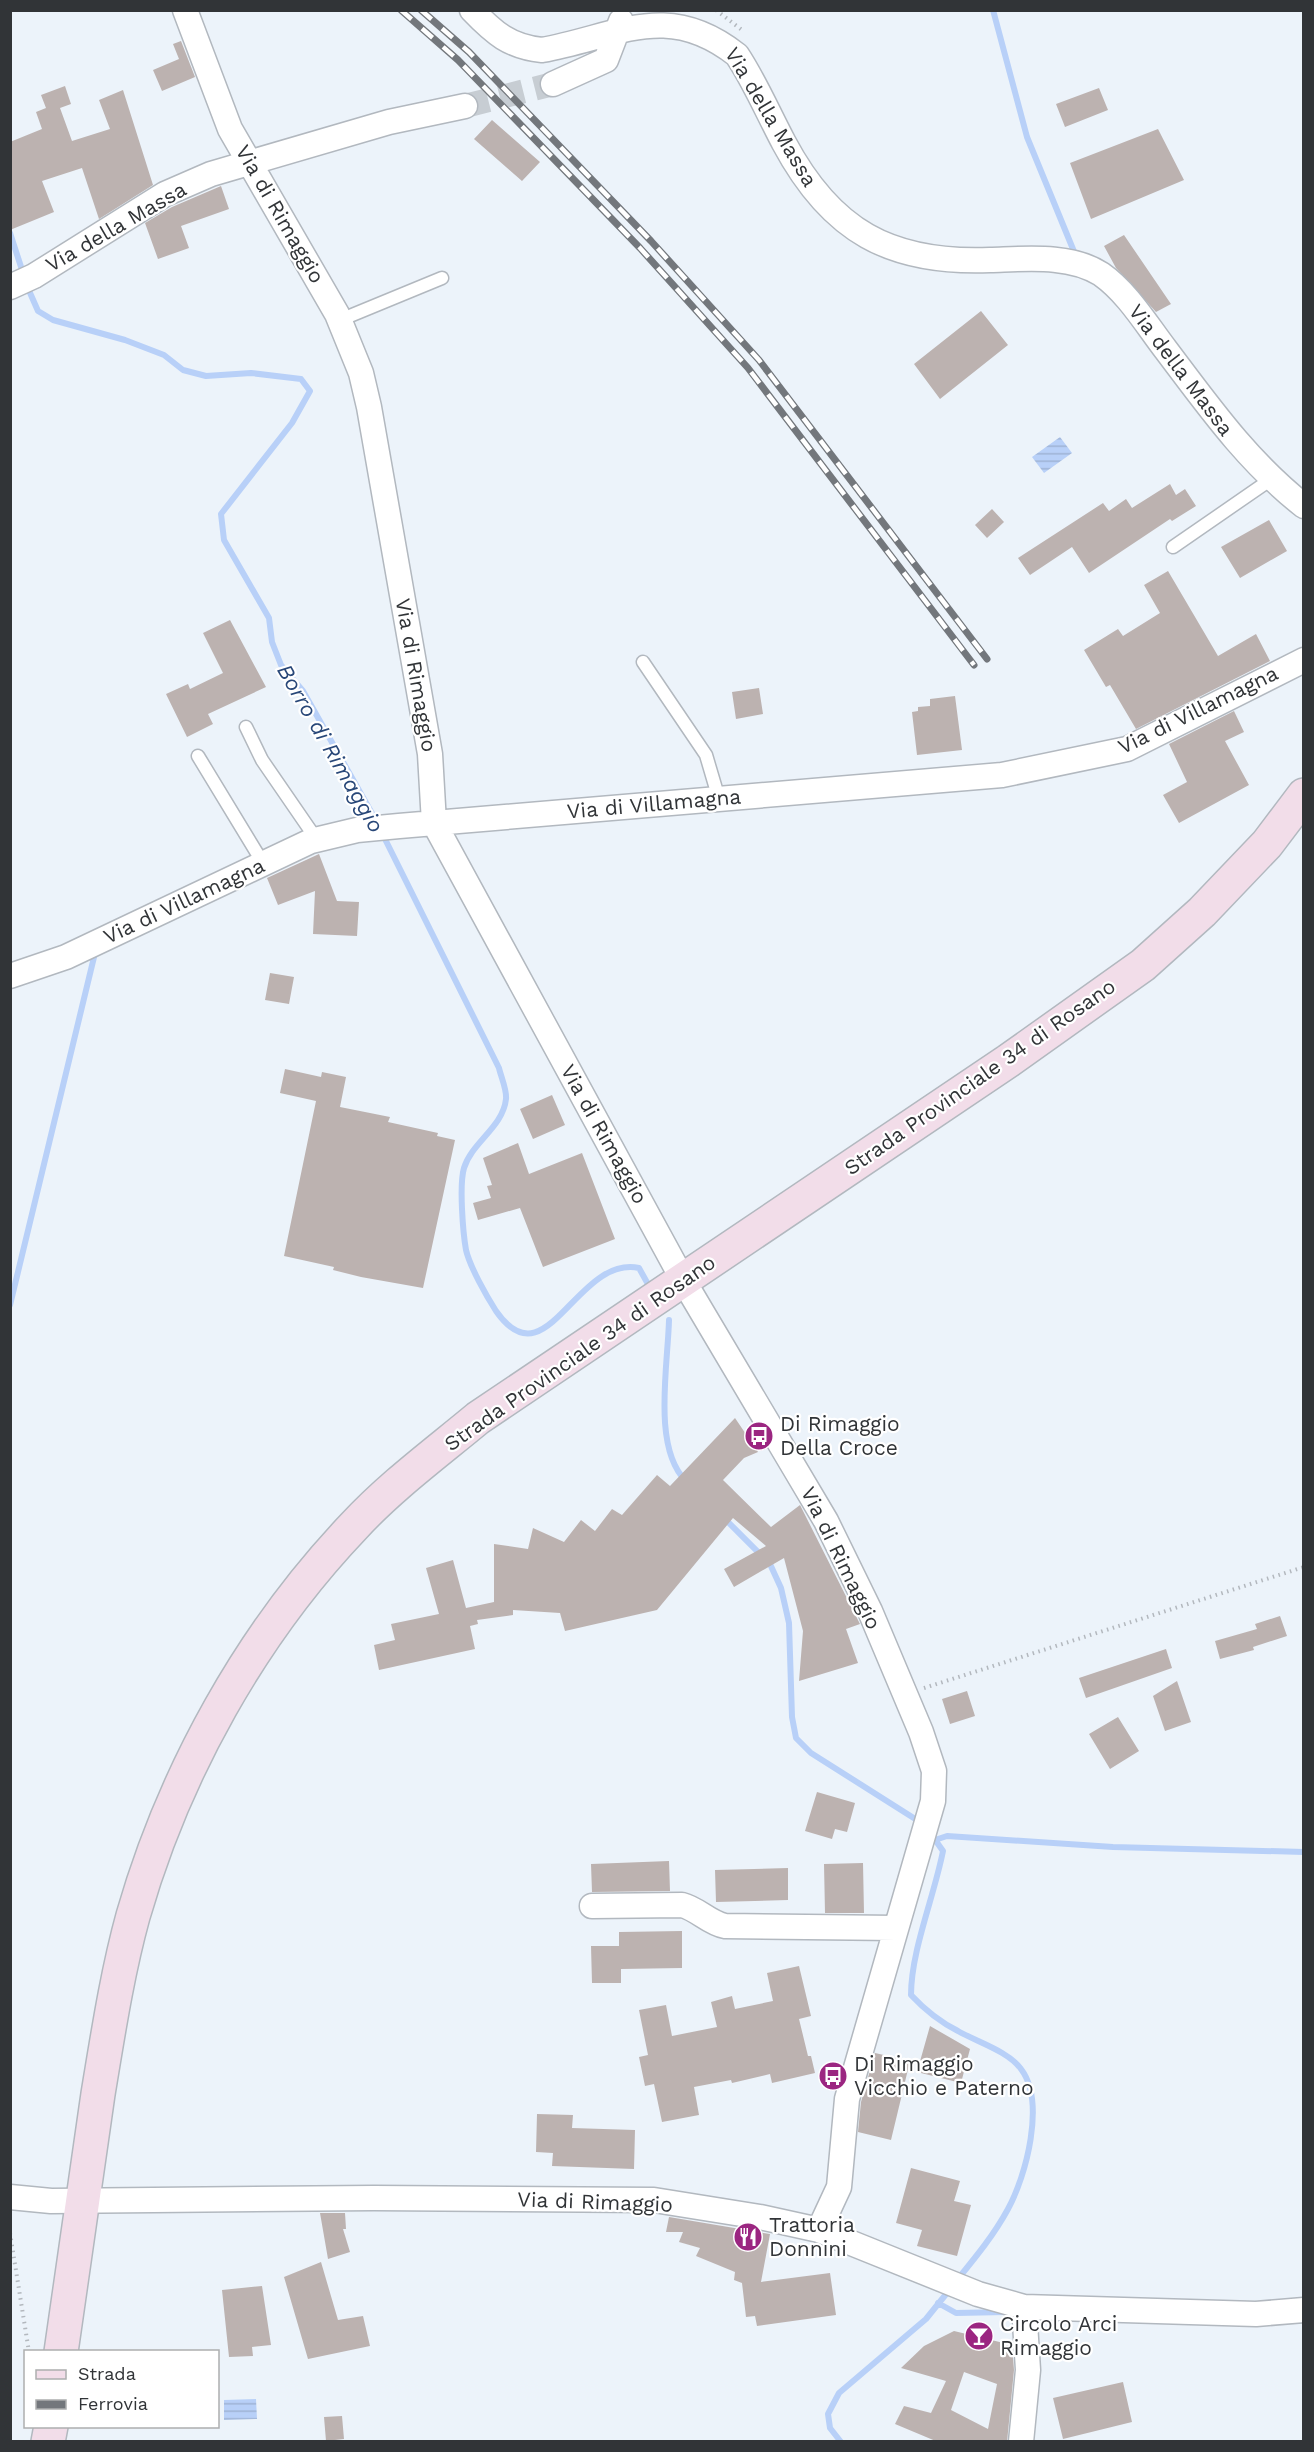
<svg xmlns="http://www.w3.org/2000/svg" width="1314" height="2452" font-family="'Work Sans',sans-serif">
<defs>
<pattern id="water-rules" width="6" height="5" patternUnits="userSpaceOnUse" patternTransform="scale(1.5)"><rect width="6" height="5" fill="#b8d0f8"/><path d="M0 2.5h6" fill="none" stroke="#9fb3d5"/></pattern>
</defs>
<rect width="100%" height="100%" fill="#ecf3fa"/>
<path fill="url(#water-rules)" d="M1060 437 1072 453 1044 473 1032 457Z
M256 2399 257 2419 224 2420V2400Z"/>
<g fill="none" stroke-linecap="round" stroke-linejoin="round">
<path stroke="#b8d0f8" stroke-width="6" d="M993 10 1027 137 1075 254
M10 233 24 276
M27 286 38 311 53 320 125 340 164 355 183 370 206 376 251 373 301 379 310 391 292 423 221 514 224 540 269 618 272 642 281 665 303 691 378 824
M382 833 499 1068C501 1077 507 1090 506 1099 503 1127 472 1142 464 1168 459 1185 463 1233 466 1250 470 1267 487 1297 496 1311 547 1384 576 1255 639 1268L649 1286
M10 1305 95 953
M669 1320C668 1365 652 1448 686 1481
M723 1517 770 1564 781 1588 789 1623 792 1717 796 1738 811 1753 920 1822
M931 1834 943 1851C934 1897 911 1951 911 1995 925 2010 940 2022 958 2031 977 2042 1008 2051 1021 2069 1046 2102 1026 2176 1008 2209 994 2235 975 2258 957 2280
M935 1840 947 1836 1113 1847 1304 1852
M938 2303 956 2313 1006 2312
M841 2442 830 2428 828 2414 839 2393 926 2319 951 2288"/>
</g>
<path fill="#bcb2b0" fill-rule="evenodd" d="M181 41 195 77 162 91 153 70 179 59 173 44Z
M65 86 71 104 60 108 72 141 110 129 99 100 123 90 153 185 99 219 82 168 42 181 54 212 10 230V142L42 129 36 112 46 108 41 95Z
M1099 88 1108 110 1065 127 1056 104Z
M492 120 540 162 522 181 474 139Z
M1158 129 1184 180 1091 219 1070 163Z
M221 186 229 209 181 226 189 248 158 259 145 223 172 207Z
M1124 235 1171 304 1156 312 1116 268 1104 246Z
M981 311 1008 345 940 399 914 364Z
M1170 484 1176 495 1185 489 1196 506 1172 521 1170 519 1089 573 1072 547 1030 575 1018 558 1103 503 1109 511 1126 499 1132 508Z
M992 509 1004 522 987 538 975 525Z
M1269 520 1287 551 1240 578 1221 547Z
M1168 571 1218 656 1256 634 1270 661 1136 729 1110 685 1106 687 1084 650 1118 629 1123 636 1160 613 1144 585Z
M230 620 266 687 208 714 213 724 187 737 166 694 188 684 190 689 223 673 203 633Z
M759 688 763 714 736 719 732 692Z
M955 696 962 750 917 755 912 712 918 711V707L930 706V699Z
M1234 711 1244 732 1225 741 1249 785 1179 823 1163 795 1187 782 1169 744Z
M319 854 337 901 359 902 357 936 313 934 315 891 278 905 267 878Z
M270 973 294 977 289 1004 265 1000Z
M285 1069 321 1077 322 1072 346 1077 340 1107 390 1117 388 1122 438 1133 437 1136 455 1140 423 1288 361 1277 333 1270 334 1267 284 1256 316 1101 280 1093Z
M552 1095 565 1125 533 1139 520 1109Z
M518 1143 529 1174 582 1153 615 1239 543 1267 520 1208 478 1220 473 1203 491 1198 487 1186 492 1185 483 1158Z
M735 1418 758 1452 744 1458 723 1480 771 1527 800 1505 860 1624 846 1629 858 1663 799 1681 803 1631 784 1558 734 1587 724 1569 766 1546 733 1518 657 1610 565 1631 560 1613 513 1610V1615L477 1620 478 1624 470 1626 475 1649 379 1670 374 1645 395 1640 391 1624 439 1614 426 1568 453 1560 466 1608 494 1602V1544L528 1549 533 1528 564 1542 581 1520 595 1531 612 1509 622 1515 657 1475 670 1486Z
M1280 1616 1287 1636 1253 1647 1254 1650 1220 1659 1215 1641 1257 1629 1255 1624Z
M1166 1649 1172 1668 1086 1698 1079 1678Z
M1177 1681 1191 1722 1165 1731 1153 1696Z
M967 1691 975 1716 950 1724 942 1699Z
M1118 1717 1139 1751 1110 1769 1089 1734Z
M817 1792 855 1803 847 1832 835 1829 832 1839 805 1831Z
M669 1861 670 1891 592 1892 591 1864Z
M863 1863 864 1913H825L824 1864Z
M788 1868V1900L716 1902 715 1870Z
M682 1931V1968L621 1969V1983H592L591 1946H619V1932Z
M799 1966 811 2016 799 2019 808 2056H811L815 2073 772 2083 770 2074 732 2083 731 2080 694 2087 699 2115 662 2122 654 2084 645 2086 639 2057 648 2055 639 2010 666 2005 672 2036 717 2027 711 2002 732 1996 735 2009 773 2001 767 1973Z
M930 2026 970 2049 961 2083 917 2072Z
M875 2053 910 2061 891 2140 858 2132 861 2102Z
M537 2114 573 2115 572 2128 635 2130 634 2169 552 2166 553 2153 536 2152Z
M911 2168 960 2181 954 2201 971 2205 957 2256 917 2246 922 2230 896 2223Z
M320 2213H345L346 2229H343L350 2252 328 2259Z
M669 2217 770 2234 761 2282 830 2273 836 2315 757 2326 755 2316 746 2317 742 2283 734 2280 735 2272 696 2256 700 2248 679 2242 683 2232H666Z
M321 2262 338 2320 363 2316 370 2346 308 2359 284 2277Z
M262 2286 271 2345 252 2347 253 2356 229 2357 222 2290Z
M954 2331 1012 2345 1014 2370 1007 2442H938L895 2424 904 2406 931 2413 946 2381 901 2368 924 2346ZM964 2372 997 2384 988 2429 951 2410Z
M1123 2382 1132 2422 1063 2439 1053 2398Z
M342 2416 344 2439 326 2441 324 2417Z"/>
<g fill="none" stroke-linecap="round" stroke-linejoin="round">
<path stroke="#c7cdd3" stroke-width="24" stroke-dasharray="24 12" stroke-linecap="butt" d="M465 106 553 84"/>
<g stroke="#b2b8bf" stroke-width="15">
<path id="lane" d="M340 320 442 278
M1173 547 1270 480
M643 662 706 755 719 799
M246 727 262 760 317 840
M198 756 263 863"/>
</g>
<g stroke="#b2b8bf" stroke-width="27">
<path id="street" d="M185 10 230 129 337 314 361 373 369 407 430 754 434 823 683 1280 826 1521 870 1611 921 1732 934 1771 933 1801 847 2099 839 2187 819 2230
M472 10C494 33 510 47 542 50 619 36 667 0 737 55 755 82 768 113 784 143 831 231 890 264 990 260 1025 259 1070 254 1101 274 1128 293 1146 324 1166 350 1209 407 1247 461 1304 506
M553 84 606 60 621 21
M10 287 34 276 165 194 211 174 389 122 465 106
M10 976 66 957 311 841 357 830 399 826 1002 775 1127 749 1304 660
M592 1906 682 1905C698 1909 709 1923 725 1926L896 1928
M10 2197 51 2201 374 2198 654 2200 760 2217 819 2230 978 2294 1024 2307 1256 2314 1304 2310
M1021 2442 1028 2370 1024 2307"/>
</g>
<g stroke="#b2b8bf" stroke-width="36">
<path id="secondary" d="M61 2352C73 2265 85 2179 98 2094 108 2034 117 1974 133 1916 174 1773 251 1634 354 1526 391 1486 436 1453 478 1418L1008 1061 1143 965 1202 912 1267 844 1304 795
M48 2442 51 2426"/>
</g>
<path stroke="#b3b8be" stroke-width="4" stroke-dasharray="1.5 4.5" stroke-linecap="butt" d="M716 10 742 30
M924 1688 1304 1567
M10 2233 29 2352"/>
<use href="#lane" stroke="#fff" stroke-width="12"/>
<use href="#street" stroke="#fff" stroke-width="24"/>
<use href="#secondary" stroke="#f2dde9" stroke-width="33"/>
<g stroke="#73777c" stroke-width="7">
<path id="rail" d="M401 10 458 60 640 248 748 368 974 665
M421 10 469 52 651 241 759 360 987 659"/>
</g>
<use href="#rail" stroke="#fff" stroke-width="4.5" stroke-dasharray="14" stroke-linecap="butt"/>
</g>
<defs>
<g id="bus-disc" transform="scale(1.5)"><circle r="9.5" fill="#9b2681" stroke="#fff"/><path d="M-5-6H5V4H4V6H2V4H-2V6H-4V4H-5ZM-3.5-4V0h7V-4ZM-3.5 1.2v1.5H-2V1.2ZM2 1.2v1.5H3.5V1.2Z" fill="#fff"/></g>
<g id="restaurant-disc" transform="scale(1.5)"><circle r="9.5" fill="#9b2681" stroke="#fff"/><path d="M-5-6h1v4h1v-4h1v4h1v-4h1v5L-1.5 .5V6h-2V.5L-5-1ZM5-6V6H3V1.5H1.5Q1.5-4 5-6Z" fill="#fff"/></g>
<g id="bar-disc" transform="scale(1.5)"><circle r="9.5" fill="#9b2681" stroke="#fff"/><path d="M-6-5H6L.8 .8V4.5H3.5V6h-7V4.5H-.8V.8Z" fill="#fff"/></g>
</defs>
<g fill-rule="evenodd">
<use href="#bus-disc" x="759" y="1436"/>
<use href="#bus-disc" x="833" y="2076"/>
<use href="#restaurant-disc" x="748" y="2237"/>
<use href="#bar-disc" x="979" y="2336"/>
</g>
<g text-anchor="middle" stroke-width="4.5" stroke-linejoin="round" paint-order="stroke">
<g font-size="21" fill="#313437" stroke="#fff">
<text transform="translate(771 117) rotate(59)" y="7">Via della Massa</text>
<text transform="translate(280 214) rotate(60)" y="7">Via di Rimaggio</text>
<text transform="translate(116 227) rotate(-30)" y="7">Via della Massa</text>
<text transform="translate(1181 370) rotate(53)" y="7">Via della Massa</text>
<text transform="translate(416 675) rotate(80)" y="7">Via di Rimaggio</text>
<text transform="translate(1198 710) rotate(-26)" y="7">Via di Villamagna</text>
<text transform="translate(654 804) rotate(-5)" y="7">Via di Villamagna</text>
<text transform="translate(184 901) rotate(-25)" y="7">Via di Villamagna</text>
<text transform="translate(980 1077) rotate(-35)" y="7">Strada Provinciale 34 di Rosano</text>
<text transform="translate(604 1134) rotate(61)" y="7">Via di Rimaggio</text>
<text transform="translate(580 1353) rotate(-35)" y="7">Strada Provinciale 34 di Rosano</text>
<text transform="translate(841 1558) rotate(64)" y="7">Via di Rimaggio</text>
<text transform="translate(595 2202) rotate(2)" y="7">Via di Rimaggio</text>
</g>
<g font-size="21" fill="#313437" stroke="#fff" text-anchor="start">
<text x="780" y="1431">Di Rimaggio<tspan x="780" dy="24">Della Croce</tspan></text>
<text x="854" y="2071">Di Rimaggio<tspan x="854" dy="24">Vicchio e Paterno</tspan></text>
<text x="769" y="2232">Trattoria<tspan x="769" dy="24">Donnini</tspan></text>
<text x="1000" y="2331">Circolo Arci<tspan x="1000" dy="24">Rimaggio</tspan></text>
</g>
<g font-size="22" font-style="italic" fill="#284778" stroke="#fff">
<text transform="translate(331 748) rotate(60)" y="8">Borro di Rimaggio</text>
</g>
</g>
<rect width="1314" height="2452" fill="none" stroke="#313437" stroke-width="24"/>
<rect x="24" y="2350" width="195" height="78" fill="#ffffff" stroke="#adaeaf" stroke-width="1.5"/>
<rect x="36" y="2370" width="30" height="9" fill="#f2dde9" stroke="#adaeaf" stroke-width="1.5"/>
<text x="78" y="2380" font-size="18" fill="#313437">Strada</text>
<rect x="36" y="2400" width="30" height="9" fill="#73777c" stroke="#adaeaf" stroke-width="1.5"/>
<text x="78" y="2410" font-size="18" fill="#313437">Ferrovia</text>
</svg>
